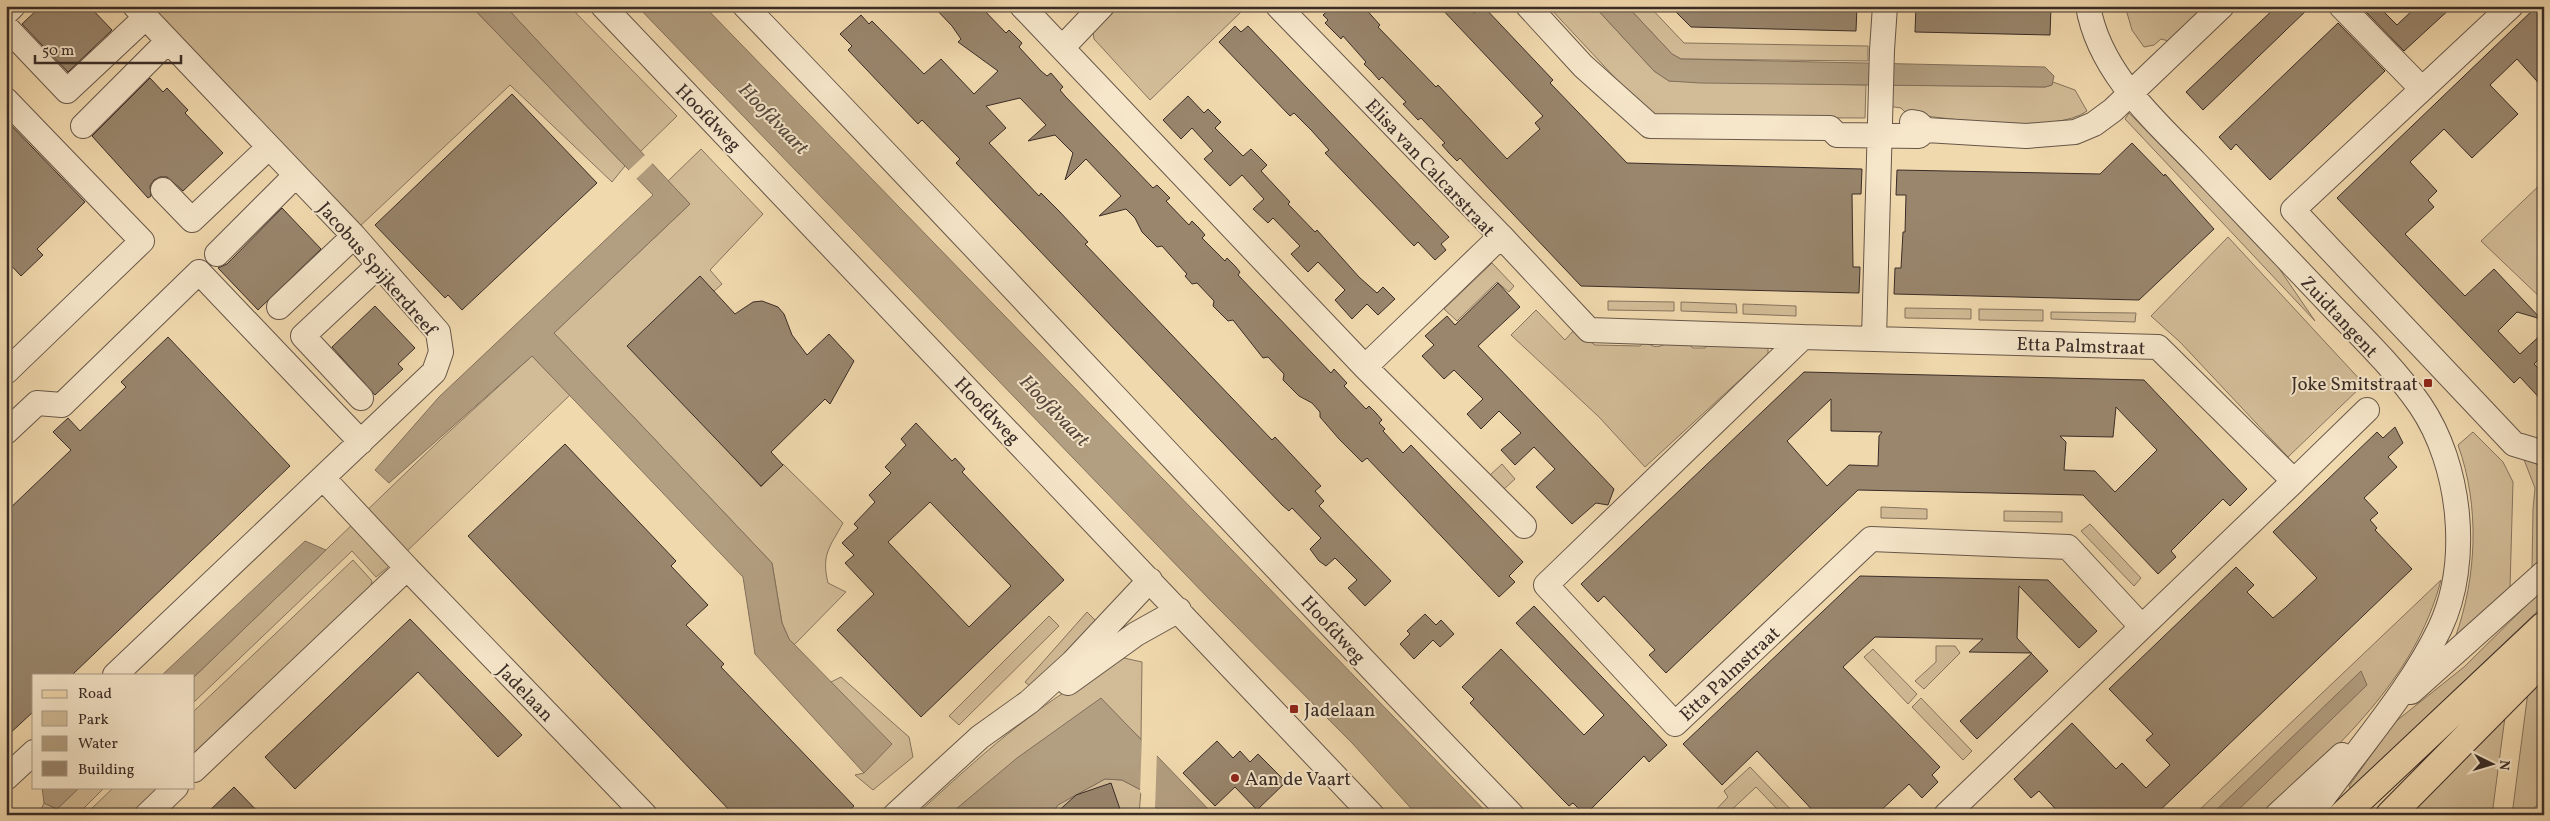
<svg xmlns="http://www.w3.org/2000/svg" width="2550" height="821" font-family="Vollkorn,serif">
<rect width="100%" height="100%" fill="#f1d9ae"/>
<filter id="stains"><feTurbulence type="fractalNoise" baseFrequency=".004" numOctaves="4"/><feColorMatrix values="0 0 0 0 .2 0 0 0 0 .09 0 0 0 0 .02 0 0 0 .5 -.17"/></filter>
<radialGradient id="worn" r=".72"><stop offset=".6" stop-color="#630" stop-opacity="0"/><stop offset="1" stop-color="#630" stop-opacity=".3"/></radialGradient>
<path fill="#d2bc97" stroke="#86745f" d="M149 6H471L625 166 612 182 510 85 358 228Z
M505 6H569L677 116 640 152Z
M1120 6H1237L1242 11 1150 100 1094 39 1093 32Z
M1548 6H1594L1654 71 1669 81 1866 85 1865 118 1657 117 1631 95Z
M1627 6H1649L1684 43 1868 46V61L1681 59 1672 54Z
M2125 6H2213L2176 43 2161 39 2154 45 2144 47 2132 30Z
M2053 82 2075 90 2087 111C2055 135 1948 118 1907 114L1901 108 1887 106 1890 85 2045 87 2052 85Z
M2129 113 2274 261 2315 321 2125 119Z
M701 149 763 214 710 270 722 284 691 312 668 386 761 487 783 464 843 523C830 547 821 554 828 583L846 592 794 645 789 639 782 623 772 563 554 333 690 204 668 181Z
M2544 181V301L2481 241Z
M2228 237 2364 384 2288 457 2180 342 2151 316Z
M1492 263 1514 286 1509 292 1497 282 1457 321 1444 309Z
M1608 301 1674 302V311L1608 310Z
M1681 302 1736 304 1737 313 1681 311Z
M1743 304 1796 306V316L1743 314Z
M1905 308 1971 309V319L1905 318Z
M1979 309 2043 310V321L1979 320Z
M1536 310 1565 340 1574 330 1595 345 1640 346 1645 341C1658 352 1660 344 1673 342 1677 341 1682 342 1686 342L1693 348H1705L1711 342 1768 344V354L1645 467 1599 417 1511 335Z
M2051 312 2136 313 2135 322 2051 319Z
M532 356 570 395 405 553 376 577 352 551 194 702V677L440 440Z
M2473 432 2503 462 2513 482 2510 588 2455 638C2477 577 2480 506 2458 445Z
M2521 452 2536 464 2544 463V557L2532 568 2533 509 2535 488Z
M1502 464 1515 479 1503 490 1490 475Z
M1881 507 1927 509V519L1881 518Z
M2004 511 2062 512V522L2004 521Z
M2090 524 2141 578 2134 586 2081 531Z
M353 560 372 581 370 589 194 756V711Z
M2441 580C2415 680 2337 747 2265 815H2194Z
M2544 588V605L2422 721 2353 792 2349 786 2395 722 2464 667Z
M1087 612 1096 621 1032 688 1025 682Z
M1049 616 1059 626 959 725 949 716Z
M1936 646H1955L1960 653 1924 689 1915 681 1936 662Z
M1873 649 1917 694 1908 704 1864 657Z
M1124 658 1142 662 1141 739 1101 699 1018 758 949 815H916C980 756 1045 696 1124 658Z
M2544 675V799L2526 815H2512L2528 692Z
M841 677 909 737 913 757 873 790 855 775 864 773 831 682Z
M1921 698 1972 751 1963 760 1912 707Z
M2505 717 2492 815H2409Z
M1750 767 1796 815H1783L1756 787 1726 815H1711L1728 797 1724 791Z
M1105 779 1122 780 1141 790 1139 815H1051L1057 805Z
M80 787H105L77 815H39L44 803 57 809Z
M114 787H160L131 815H85Z"/>
<path fill="#b29e80" stroke="#82705c" d="M471 6H505L690 204 554 333 772 563 782 623 789 639 892 744 864 773 755 654 743 577 532 356 389 483 375 470 439 397 653 195Z
M637 6H704L1489 815H1417L1353 744 1212 602Z
M1594 6H1627L1672 54 1681 59 2045 67 2054 76 2052 85 2045 87 1700 83 1669 81 1654 71Z
M305 541 326 550 194 677V675H162Z
M2361 671 2367 685 2233 815H2211Z
M1101 698 1214 815H1162L1141 790 1122 780 1105 779 1058 805 1051 815H949L1017 758Z
M42 787H80L57 809 44 803Z"/>
<path fill="#f1d9ae" d="M646 154 654 162 635 180 627 172Z
M1142 736 1157 751 1155 810 1140 792Z"/>
<path fill="#99866d" stroke="#392c27" fill-rule="evenodd" d="M41 6H89L112 30 68 72 22 24Z
M933 6H980L1006 33 1009 30 1022 43 1019 47 1041 71 1047 76 1051 73 1063 87 1060 90 1065 96 1153 188 1157 185 1170 198 1166 201 1189 225 1192 221 1199 228 1205 235 1202 238 1225 261 1227 258 1235 266 1240 272 1238 275 1331 373 1334 369 1347 383 1344 386 1366 409 1369 406 1376 413 1382 420 1379 423 1385 429 1383 431 1403 453 1411 445 1523 562 1509 576 1515 582 1499 597 1367 458 1362 462 1339 439 1320 417V412L1312 403 1299 396 1283 380 1284 374 1268 357 1263 358 1233 320 1228 321 1213 306 1214 301 1197 283 1192 284 1185 276 1187 274 1162 246 1157 247 1142 232 1135 218 1126 209 1099 216 1121 196 1086 159 1065 180 1073 153 1055 135 1028 141 1046 125 1020 98 986 106 1006 128 989 143 1039 196 1041 193 1059 211 1088 242 1085 244 1272 440 1275 437 1321 486 1315 491 1324 501 1319 506 1391 581 1365 606 1348 588 1357 580 1335 558 1326 566 1319 561 1310 549 1321 538 1292 508 1289 511 1282 505 956 163 960 159 922 120 918 124 848 50 852 46 840 34 861 15 869 24 872 21 924 74 941 59 974 94 998 71 958 42 961 39 952 26Z
M1333 6H1363L1380 25 1378 27 1436 87 1438 85 1507 159 1540 129 1535 123 1543 116 1439 6H1468L1474 13 1483 6 1553 80 1550 83 1627 163 1862 169 1861 194H1852L1853 267H1860L1859 293 1581 286 1460 158 1457 161 1449 153 1442 145 1445 143 1421 118 1418 120 1403 104 1406 102 1382 77 1379 80 1372 72 1364 64 1366 62 1343 36 1341 39 1325 23 1328 20 1323 15Z
M1670 6H1857L1856 31 1691 27Z
M1916 6 2030 9V6H2051L2050 35 1915 32Z
M2277 6H2311L2203 110 2186 92Z
M2371 6H2378L2397 25 2417 6H2453L2404 51 2366 12Z
M2537 6H2544V89L2517 59 2490 85 2518 114 2472 158 2444 129 2410 162 2437 191 2428 200 2434 207 2405 234 2465 296 2494 269 2541 319 2517 312 2498 331 2520 354 2544 332V354L2534 364 2544 374V403L2520 377 2514 383 2337 198Z
M2338 23 2385 71 2270 180 2236 144 2231 150 2219 137Z
M1235 26 1241 32 1248 26 1449 237 1441 244 1446 250 1435 260 1418 242 1414 246 1325 153 1329 150 1312 131 1294 113 1290 116 1219 42Z
M150 78 163 92 167 88 188 110 185 113 223 153 183 191 167 177H160L154 180 150 186 151 196 148 198 92 136Z
M512 94 597 183 462 310 448 295 445 298 375 225Z
M1188 96 1204 113 1208 109 1221 122 1215 128 1243 156 1251 149 1267 165 1261 171 1290 202 1288 204 1315 232 1317 230 1359 277 1377 293 1383 287 1395 299 1378 315 1367 304 1352 319 1335 300 1345 290 1318 262 1308 272 1291 254 1300 246 1273 218 1268 223 1253 209 1264 199 1242 175 1230 186 1204 159 1213 151 1192 128 1181 139 1163 120Z
M6 120 85 202 37 249 43 255 21 276 6 260Z
M2132 143 2164 176 2165 174 2214 229 2139 300 1894 294 1895 268H1901L1903 232H1905L1906 195H1896L1897 170 2100 174Z
M282 208 321 249 258 310 218 268 227 264Z
M700 276 735 314 753 302 762 301 778 307 784 314 792 335 807 355 829 334 854 361 830 404 825 399 771 452 783 465 761 486 627 346Z
M1498 283 1520 307 1478 346 1614 489 1608 505 1596 503 1572 524 1536 487 1555 469 1534 447 1515 465 1501 450 1521 433 1499 411 1481 429 1467 414 1483 399 1454 370 1444 379 1422 356 1434 345 1425 336 1447 316 1455 325Z
M375 306 415 348 398 364 403 369 375 395 332 347Z
M168 337 290 466 72 675H34V711L6 737V512L71 450 53 432 68 418 80 431 126 387 121 382Z
M1804 372 2144 380 2247 489 2230 506 2223 499 2171 551 2176 557 2158 574 2083 495 1858 490 1666 673 1649 655 1655 650 1604 596 1598 602 1581 584ZM1831 399V431L1882 432 1879 436 1878 466 1849 465 1827 486 1787 441ZM2116 407 2157 450 2115 492 2095 471 2064 470 2066 442 2060 436 2113 437Z
M916 423 952 461 955 458 965 469 962 472 1064 580 921 717 837 630 874 594 845 563 854 555 842 543 858 528 854 524 875 502 869 495 891 473 885 467 906 445 901 439ZM930 502 1011 586 969 627 888 542Z
M2395 427 2403 443 2388 457 2397 467 2364 498 2378 513 2370 520 2377 528 2375 530 2412 569 2155 815H2061L2039 791 2031 798 2014 779 2072 723 2116 769 2122 763 2146 788 2170 765 2146 740 2153 734 2109 689 2236 567 2254 585 2247 592 2273 618 2285 608 2317 578 2273 532 2377 432 2383 438Z
M565 444 676 561 671 566 708 605 686 625 724 664 721 667 854 806 845 815H734L468 536Z
M1860 576 2048 580 2097 631 2079 648 2019 586 2017 638 2048 671 1977 739 1960 721 2032 653 1969 652 1983 639 1875 637 1843 667 1940 767 1932 775 1938 782 1922 798 1909 784 1876 815H1817L1757 751 1722 785 1683 744Z
M1534 606 1667 745 1649 762 1644 756 1585 815 1573 803 1569 806 1561 798 1470 703 1474 699 1462 687 1501 649 1584 735 1604 715 1516 623Z
M1425 614 1436 625 1441 620 1454 634 1440 647 1433 640 1414 659 1400 644 1410 634 1407 631Z
M410 619 522 735 498 757 418 672 295 789 265 757Z
M1217 741 1233 758 1240 751 1250 762 1258 754 1286 782 1257 810 1235 787 1215 806 1183 773Z
M1111 783 1122 815H1054L1076 795Z
M234 787 261 815H205Z"/>
<g fill="none" stroke-linecap="round" stroke-linejoin="round">
<g stroke="#675749" stroke-width="26">
<path id="minor" d="M603 6 1372 815
M745 6C1003 273 1253 548 1512 815
M1022 6 1365 367 1524 526
M1278 6 1501 236 1365 367
M1528 6 1583 66 1650 126 1830 128 1837 135 1919 136 1926 130
M2088 6C2099 71 2152 118 2195 162 2241 210 2286 258 2332 306 2362 337 2395 369 2420 405 2461 465 2471 562 2440 628 2409 693 2352 755 2311 815
M2341 6 2422 89
M2511 6 2293 210 2514 444 2544 453
M6 13 13 6
M6 27 67 91 146 17
M1062 48 1102 6
M6 100 142 241 6 372
M1912 122 1918 123 1926 130 2026 136 2075 132 2094 124 2113 110 2222 6
M83 126 168 41
M163 190 192 220 269 147
M1501 236 1589 330 1803 337
M217 254 296 175
M279 307 354 236
M1874 338 1882 50 1885 6
M361 398 303 336 379 265
M6 432 37 403 62 405 199 272 361 442
M323 478 407 568
M2294 481 2367 410
M115 675 434 372 441 352 438 332 354 236 135 6
M1068 683 1136 634 1179 610
M2411 692 2544 573
M194 770 407 568 645 815
M6 778 34 752
M147 815 176 787
M895 815 980 737 1029 702 1073 662 1150 580
M1946 815 2294 481 2158 347 1803 337 1546 585 1675 724 1871 539 2068 547 2141 626
M2277 815 2342 755"/>
</g>
<g stroke="#392c27" stroke-width="30">
<path id="major" d="M2343 815 2544 626
M2390 815 2544 659"/>
</g>
<use href="#minor" stroke="#f6e6ca" stroke-width="24"/>
<use href="#major" stroke="#f1d9ae" stroke-width="28"/>
</g>
<g fill="#8f2418" stroke="#f6e6ca" stroke-width="2">
<rect x="2423" y="378" width="10" height="10" rx="2.5"/>
<rect x="1289" y="704" width="10" height="10" rx="2.5"/>
<circle cx="1235" cy="778" r="5"/>
</g>
<g text-anchor="middle" stroke-width="4" stroke-linejoin="round" paint-order="stroke">
<g font-size="19" fill="#392c27" stroke="#f6e6ca">
<text transform="translate(709 117) rotate(46)" y="7">Hoofdweg</text>
<text transform="translate(1431 167) rotate(47)" y="7">Elisa van Calcarstraat</text>
<text transform="translate(378 268) rotate(49)" y="7">Jacobus Spijkerdreef</text>
<text transform="translate(2340 316) rotate(47)" y="7">Zuidtangent</text>
<text transform="translate(2081 345) rotate(2)" y="7">Etta Palmstraat</text>
<text transform="translate(988 410) rotate(46)" y="7">Hoofdweg</text>
<text transform="translate(1334 629) rotate(47)" y="7">Hoofdweg</text>
<text transform="translate(1729 673) rotate(-43)" y="7">Etta Palmstraat</text>
<text transform="translate(526 692) rotate(46)" y="7">Jadelaan</text>
</g>
<g font-size="19" fill="#392c27" stroke="#f6e6ca" text-anchor="start">
<text x="2418" y="390" text-anchor="end">Joke Smitstraat</text>
<text x="1304" y="716">Jadelaan</text>
<text x="1245" y="785">Aan de Vaart</text>
</g>
<g font-size="20" font-style="italic" fill="#57483d" stroke="#f6e6ca">
<text transform="translate(774 118) rotate(46)" y="7">Hoofdvaart</text>
<text transform="translate(1055 410) rotate(46)" y="7">Hoofdvaart</text>
</g>
</g>
<rect width="2550" height="821" fill="none" stroke="#f1d9ae" stroke-width="25"/>
<rect x="8" y="8" width="2535" height="806" fill="none" stroke="#392c27" stroke-width="2.5"/>
<rect x="12" y="12" width="2525" height="796" fill="none" stroke="#392c27"/>
<rect x="32" y="674" width="162" height="115" fill="#f6e6ca" stroke="#aa9c89"/>
<rect x="42" y="690" width="25" height="8" fill="#f1d9ae" stroke="#aa9c89"/>
<text x="78" y="698" font-size="15" fill="#392c27">Road</text>
<rect x="42" y="711" width="25" height="15" fill="#d2bc97" stroke="#aa9c89"/>
<text x="78" y="724" font-size="15" fill="#392c27">Park</text>
<rect x="42" y="736" width="25" height="15" fill="#b29e80" stroke="#aa9c89"/>
<text x="78" y="748" font-size="15" fill="#392c27">Water</text>
<rect x="42" y="761" width="25" height="15" fill="#99866d" stroke="#aa9c89"/>
<text x="78" y="774" font-size="15" fill="#392c27">Building</text>
<g transform="translate(2492 764) rotate(95)" stroke="#f6e6ca" stroke-width="4" paint-order="stroke">
<path d="M0-4L9 19L0 12L-9 19Z" fill="#392c27"/>
<text y="-8" font-size="14" font-weight="bold" text-anchor="middle" fill="#392c27">N</text>
</g>
<path d="M35 55v8h146v-8" fill="none" stroke="#392c27" stroke-width="2.5"/>
<text x="42" y="55" font-size="15" fill="#392c27" stroke="#f6e6ca" stroke-width="4" paint-order="stroke">50 m</text>
<rect width="100%" height="100%" filter="url(#stains)"/>
<rect width="100%" height="100%" fill="url(#worn)"/>
</svg>
